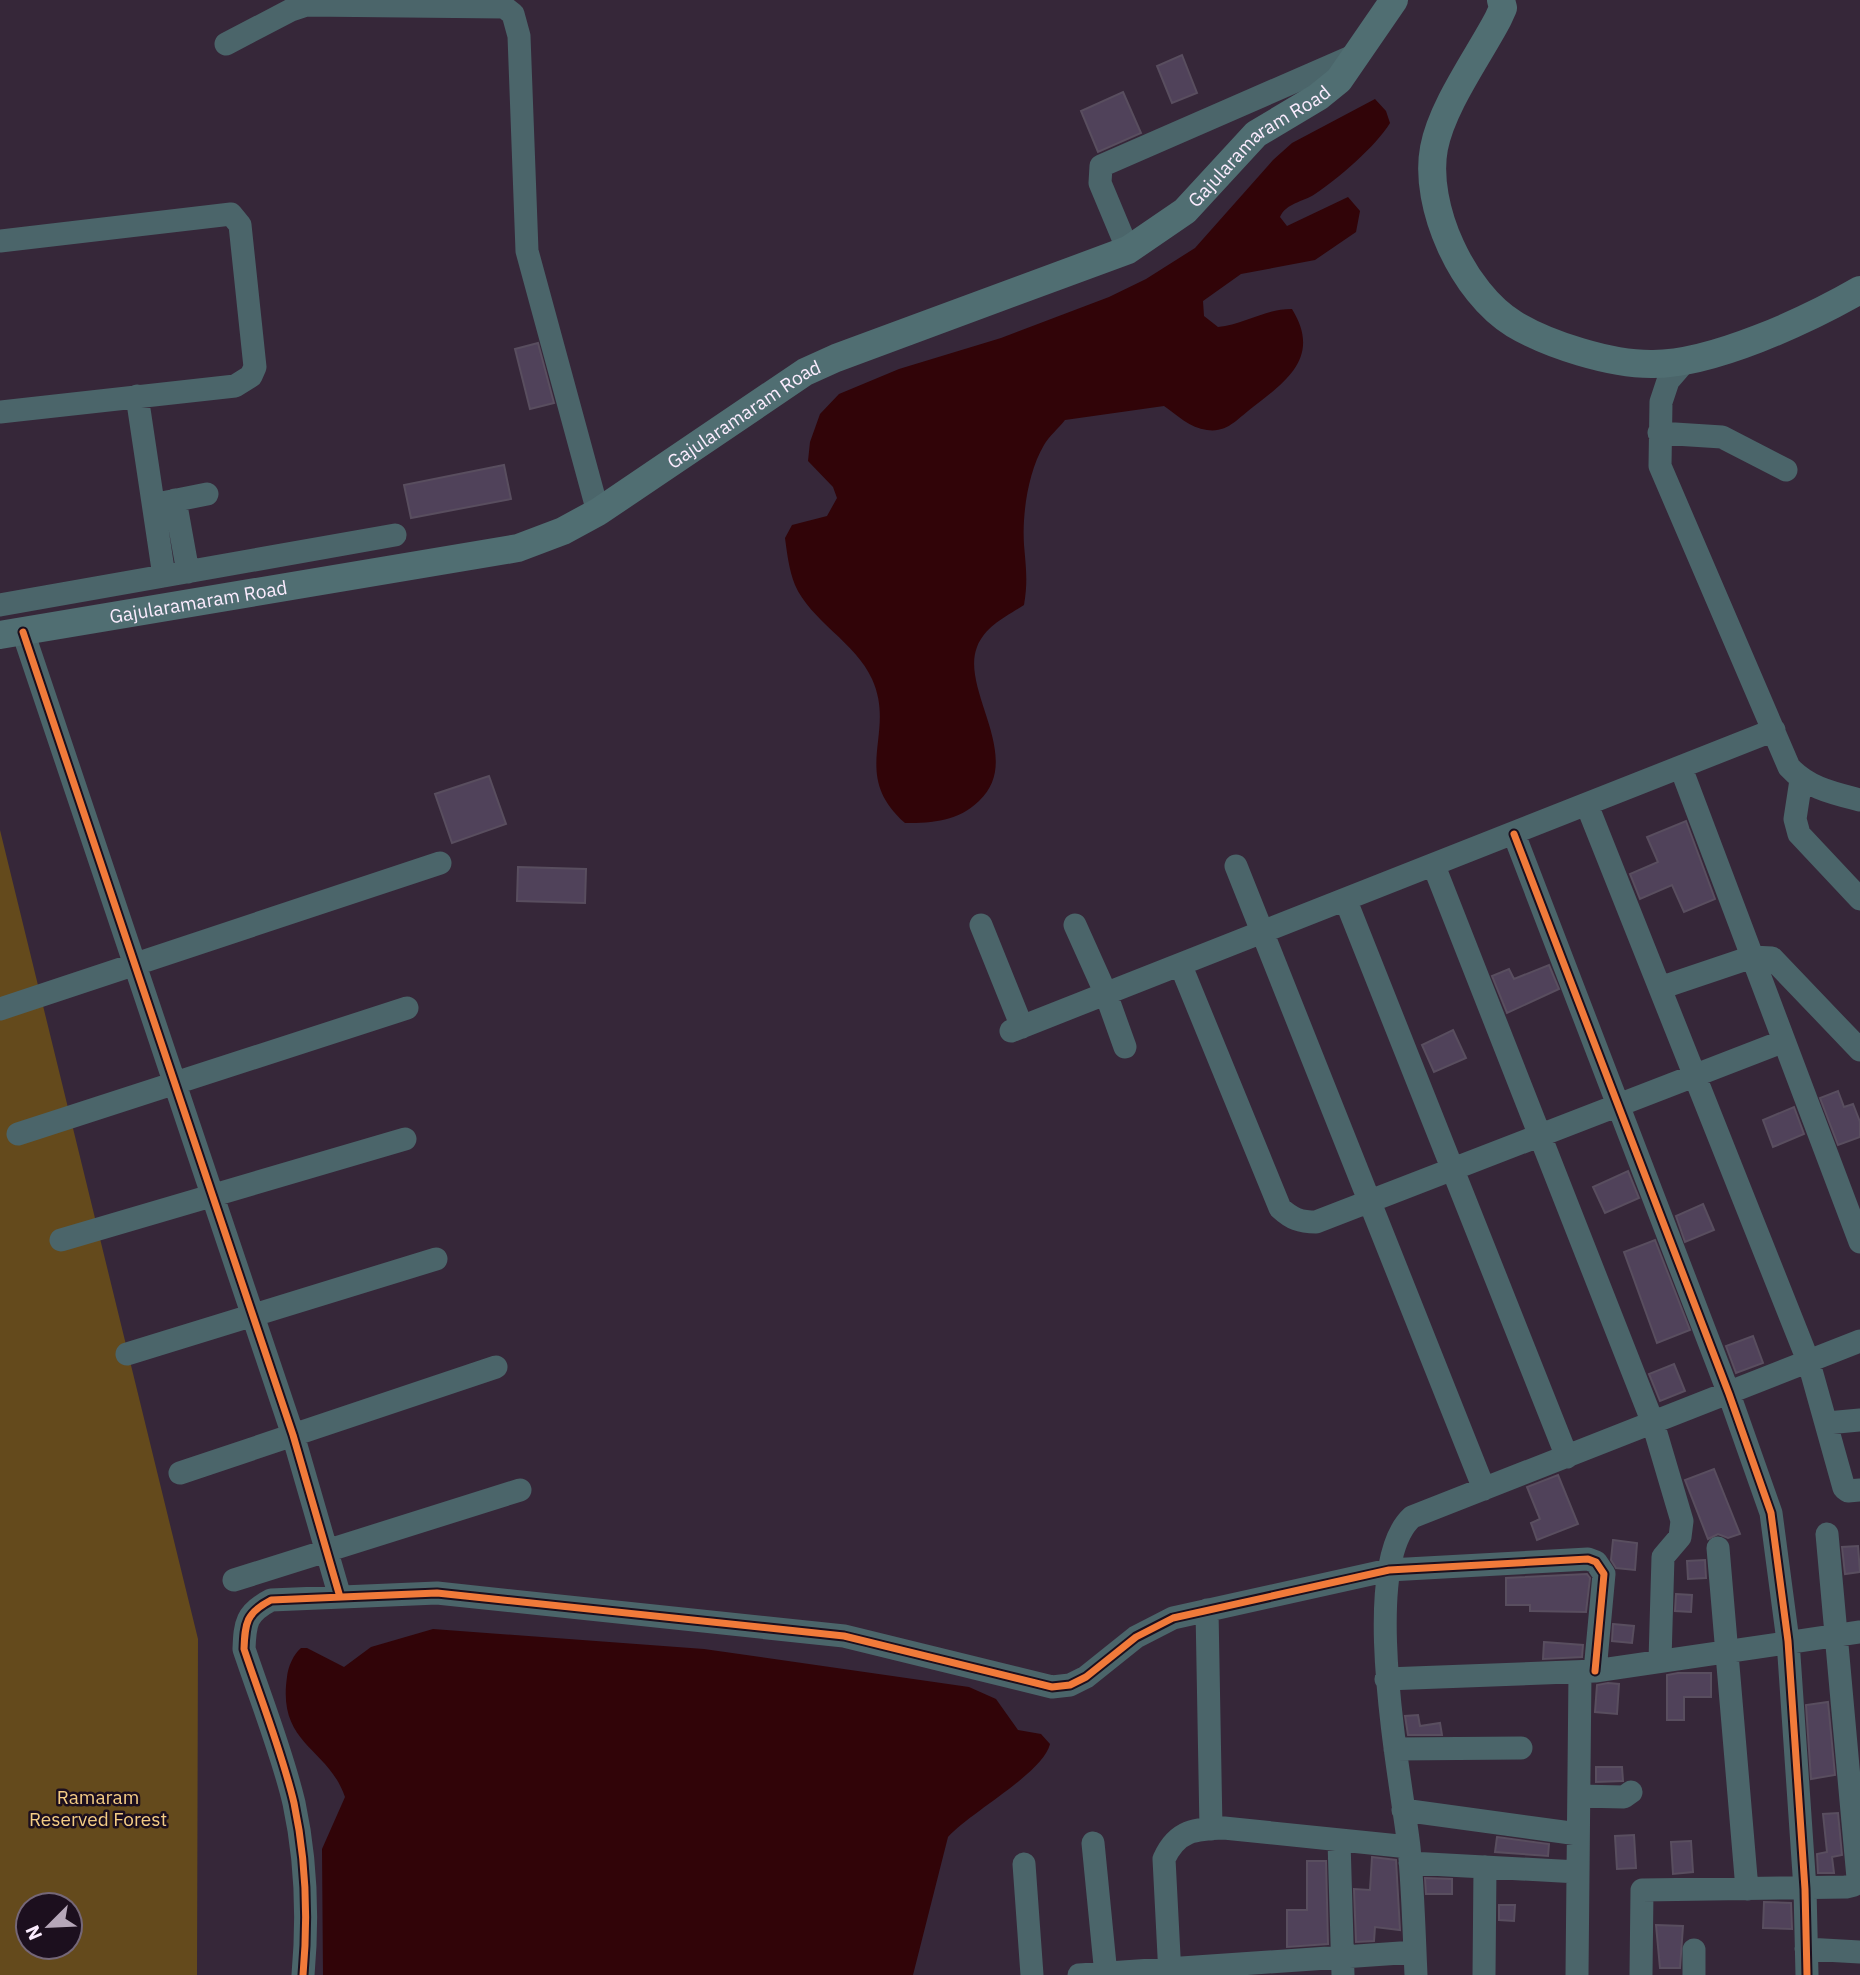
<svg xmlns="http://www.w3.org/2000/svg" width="1860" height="1975" font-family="'IBM Plex Sans',sans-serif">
<rect width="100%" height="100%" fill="#362739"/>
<path fill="#644a1c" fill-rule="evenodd" d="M0 830 198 1639 197 1975H0ZM28 1905H70V1947H28Z"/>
<path fill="#310408" d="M1375 99 1386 111 1390 123C1376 146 1338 179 1315 194 1303 202 1286 203 1280 217L1287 226 1348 197 1360 211 1356 232 1315 260 1241 274 1203 301 1204 316 1218 327C1244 325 1264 309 1292 309 1321 356 1288 380 1253 407 1238 418 1228 433 1207 430 1190 428 1177 415 1164 406L1065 420C1059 428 1049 436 1044 445 1028 472 1022 514 1024 545 1026 568 1028 581 1024 605 1007 616 985 626 977 647 960 690 1025 758 979 801 958 821 934 823 905 823 849 773 897 734 872 679 856 643 810 620 795 585 789 570 787 553 785 538L792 525 827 516 837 498 833 487 808 461 810 442 820 414 839 394 899 369 1001 338 1109 297 1146 279 1195 248 1273 160 1292 143Z
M433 1629 704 1649 969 1687 996 1699 1018 1730 1041 1734 1050 1744C1043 1773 972 1811 948 1837L913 1975H323L322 1849 345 1797C328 1747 277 1745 287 1677 288 1667 293 1655 301 1648H307L344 1667 371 1647Z"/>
<path fill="#50425a" stroke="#594e5f" stroke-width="2" d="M1182 55 1197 93 1172 103 1157 66Z
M1123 92 1141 133 1098 152 1081 111Z
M538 343 554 403 530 409 515 349Z
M504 465 511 499 411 518 404 485Z
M489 776 506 824 452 843 435 794Z
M1686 821 1715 899 1684 912 1672 885 1640 899 1630 874 1658 862 1647 837Z
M518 867 586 869 585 903 517 901Z
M1549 965 1559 989 1507 1013 1492 976 1509 969 1514 979Z
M1453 1030 1466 1058 1434 1072 1422 1045Z
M1838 1091 1844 1107 1853 1104 1860 1122V1137L1838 1145 1820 1098Z
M1794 1107 1804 1134 1773 1147 1763 1120Z
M1628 1171 1639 1198 1605 1213 1593 1187Z
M1703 1204 1714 1230 1685 1242 1676 1216Z
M1655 1240 1690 1330 1657 1343 1624 1252Z
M1753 1336 1763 1363 1736 1373 1726 1346Z
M1674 1364 1685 1391 1660 1401 1649 1374Z
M1714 1469 1740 1534 1728 1538 1718 1534 1708 1539 1685 1480Z
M1558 1475 1578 1524 1537 1540 1531 1523 1540 1519 1527 1487Z
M1613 1540 1637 1543 1635 1570 1616 1568 1611 1560Z
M1858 1546 1860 1572 1845 1574 1842 1547Z
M1705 1560 1706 1578 1688 1579 1687 1561Z
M1587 1574 1590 1578 1586 1612 1530 1611V1605H1506V1578Z
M1676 1594 1692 1595 1691 1612 1675 1611Z
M1613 1624 1634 1626 1632 1643 1612 1641Z
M1544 1642 1583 1645 1582 1657 1543 1659Z
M1678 1673H1711V1697H1684V1720H1667V1675Z
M1608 1683 1619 1684 1617 1714 1595 1712 1597 1685Z
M1828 1702 1835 1775 1811 1779 1806 1705Z
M1418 1715 1420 1726 1440 1723 1442 1735H1408L1405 1716Z
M1596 1767H1622L1623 1781 1596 1782Z
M1838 1813 1842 1855 1832 1857 1834 1873H1818L1817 1854 1827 1852 1823 1814Z
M1634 1835 1636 1868 1617 1869 1615 1836Z
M1497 1837 1549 1844 1548 1856 1495 1852Z
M1691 1841 1693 1872 1673 1874 1671 1842Z
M1372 1857 1396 1860 1400 1930 1375 1927 1374 1941 1356 1942 1354 1889 1370 1890Z
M1307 1861H1326L1328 1944 1287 1947V1910H1307Z
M1425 1878 1452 1879V1894H1426Z
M1764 1902 1791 1903 1792 1929 1763 1928Z
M1499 1905H1515L1514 1921 1499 1920Z
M1656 1925 1683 1926 1680 1968H1660Z"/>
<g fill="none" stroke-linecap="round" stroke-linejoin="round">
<path stroke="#4b656a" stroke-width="23" d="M226 44 291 10 306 5 504 7 513 14 519 36 527 251 598 512
M0 241 231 214 240 225 255 367 251 376 235 386 0 412
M1128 250 1100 183 1101 166 1360 53
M1687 359 1668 381 1661 402 1660 466 1789 767C1808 788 1833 793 1860 800
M137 396 164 576
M1659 433 1722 437 1786 470
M175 500 188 572
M162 503 207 494
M0 605 395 535
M23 632 293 1435 340 1597
M1681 768 1860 1242
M1801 780 1795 819 1799 834 1860 899
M1587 805 1809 1363 1844 1488 1848 1491 1860 1490
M1514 834 1729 1394 1771 1513 1788 1641 1805 1889 1807 1975
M1236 866 1484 1489
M1434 866 1653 1423 1682 1521 1680 1537 1663 1557 1660 1660
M1346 901 1567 1457
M981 925 1022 1027
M1075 925 1106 994 1125 1047
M1181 966 1280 1208C1292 1219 1300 1222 1316 1222L1784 1041
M1660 988 1752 957 1772 958 1860 1050
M0 1009 440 863
M1011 1031 1774 730
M18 1134 407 1008
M61 1240 405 1139
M127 1354 436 1259
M1827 1423 1860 1420
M180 1473 496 1367
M1718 1548 1747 1889
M234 1580 520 1490
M1207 1610 1211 1829
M1386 1679 1595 1671 1860 1632
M1395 1749 1521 1748
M1579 1796 1624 1797 1631 1792
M1403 1810 1578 1834
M1339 1841 1343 1975
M1093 1843 1106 1975
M1410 1863 1578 1872
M1024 1864 1032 1975
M1806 1949 1860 1952
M1694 1950V1975
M303 1975C308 1919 306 1859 294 1803 282 1752 261 1700 244 1649 245 1623 246 1613 271 1600L437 1593 844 1636 1052 1687 1070 1685 1086 1677 1136 1637 1173 1618 1389 1570 1588 1559 1596 1562 1604 1574 1595 1671
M1079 1975 1415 1952
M1170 1975 1164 1859C1177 1830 1195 1829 1224 1828L1409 1847
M1416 1975C1414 1932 1413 1889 1409 1847 1401 1778 1358 1566 1412 1517L1860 1341
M1484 1975 1485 1867
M1577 1975 1580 1672
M1641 1975 1642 1890 1846 1887 1854 1885 1858 1878 1827 1534"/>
<g stroke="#506e72" stroke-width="28">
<path d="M1501 0 1503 8 1498 19C1478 57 1442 106 1434 148 1423 206 1463 293 1514 324 1549 345 1610 364 1651 364 1711 365 1808 320 1860 290"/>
<path id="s1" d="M0 635 518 548 563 531 598 512 805 372 836 358 1128 250 1185 211 1256 134 1318 97 1339 80 1394 0"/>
</g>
<g stroke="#1c0f1e" stroke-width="11">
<path id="cycleway" d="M23 632 293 1435 340 1597
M1514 834 1729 1394 1771 1513 1788 1641 1805 1889 1807 1975
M303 1975C308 1919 306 1859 294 1803 282 1752 261 1700 244 1649 245 1623 246 1613 271 1600L437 1593 844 1636 1052 1687 1070 1685 1086 1677 1136 1637 1173 1618 1389 1570 1588 1559 1596 1562 1604 1574 1595 1671"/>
</g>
<use href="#cycleway" stroke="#f17a3a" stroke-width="7"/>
</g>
<g text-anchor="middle" stroke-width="5" stroke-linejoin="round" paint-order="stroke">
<g font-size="19" fill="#fbecfe" stroke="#1c0f1e">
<text dy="7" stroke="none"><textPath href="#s1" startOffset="1377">Gajularamaram Road</textPath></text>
<text dy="7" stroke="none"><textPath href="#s1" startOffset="789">Gajularamaram Road</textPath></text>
<text dy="7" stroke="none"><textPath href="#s1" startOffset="201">Gajularamaram Road</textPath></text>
</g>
<g font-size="19" fill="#f5cd85" stroke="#1c0f1e">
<text x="98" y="1804">Ramaram<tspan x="98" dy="22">Reserved Forest</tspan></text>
</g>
</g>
<g transform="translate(49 1926) rotate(246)"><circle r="33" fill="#1c0f1e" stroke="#756778" stroke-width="2"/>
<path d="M0-5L12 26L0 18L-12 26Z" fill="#b6a7b9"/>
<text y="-10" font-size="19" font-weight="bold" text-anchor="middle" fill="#fbecfe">N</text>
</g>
</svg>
